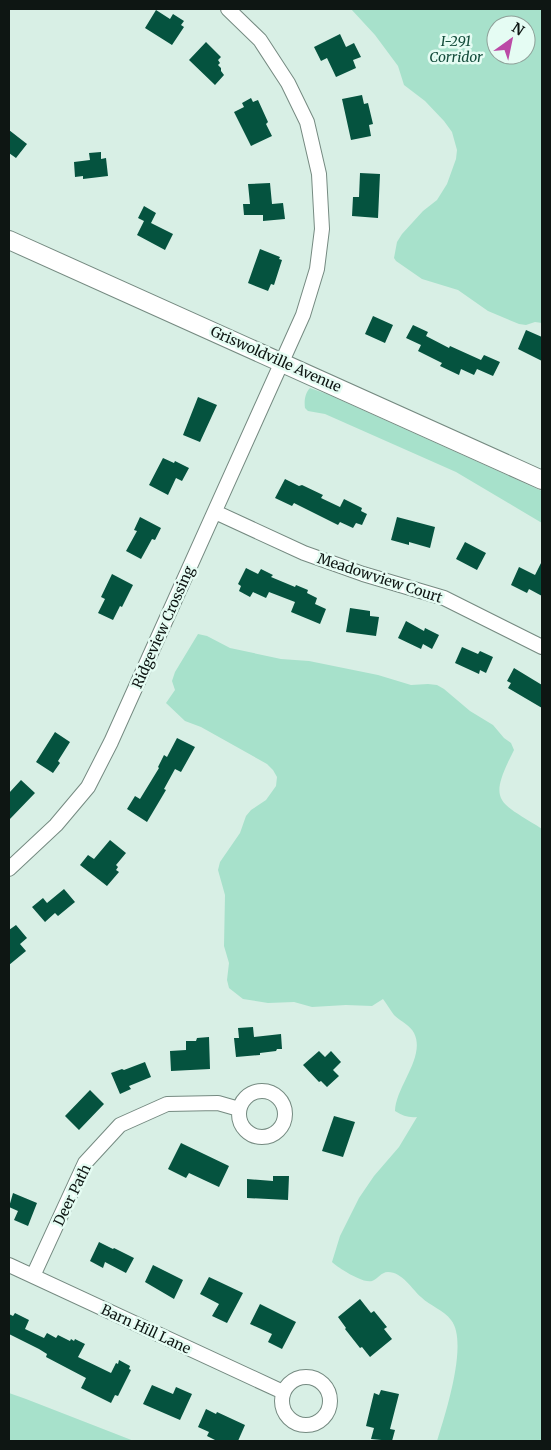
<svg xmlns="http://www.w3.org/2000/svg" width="551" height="1450" font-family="Merriweather,serif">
<rect width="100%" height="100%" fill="#d8efe5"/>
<path fill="#a7e1cb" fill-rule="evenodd" d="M351 9H542V323L535 322 526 325 519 324 488 311 458 290 422 279 396 261 394 258 397 242 402 234 423 211 437 200 447 184 456 159 457 150 452 132 444 121 425 101 404 85 398 66 375 35ZM496 25H526V55H496Z
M310 388 327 394 542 491V523L456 472 325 414 308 411 305 408C304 401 305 393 310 388Z
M198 634 207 636 230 648 281 659 309 661 378 675 411 685 428 684 437 685 444 689 470 711 493 725 504 738 511 743 514 750C487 803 498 801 542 829V1441H437C445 1415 469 1342 451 1320 444 1310 430 1306 421 1297 412 1289 402 1272 388 1272 381 1272 378 1279 372 1281 364 1284 338 1268 332 1262L340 1236 359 1198 374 1176 399 1147 417 1117C409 1118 403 1116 395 1111 396 1086 426 1057 414 1033 410 1025 400 1021 394 1015 390 1010 387 1004 383 999L372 1006 346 1005 312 1007 294 1002 268 1003 243 999 229 988 227 980 229 963 224 946 225 895 218 870 220 862 240 833 246 816 251 810 266 800 276 786 277 777 273 770 267 764 201 727 185 721 166 703 175 690 172 681 175 672Z
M9 1393 26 1399 134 1441H9Z"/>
<path fill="#05533f" d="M156 10 170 19 173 14 184 21 181 25 184 27 172 45 145 28Z
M340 34 346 47 354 43 361 57 353 60 356 68 336 77 327 58 321 61 314 47Z
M206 42 221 57 218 60 220 63 218 65 221 68V71L224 75 215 85 189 60Z
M362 95 364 104 368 103 373 124 369 125 371 136 351 140 342 99Z
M251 98 253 102 258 100 268 122 266 124 272 136 251 146 234 112 244 107 242 103Z
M9 130 27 144 16 158 9 153Z
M101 152V159L106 158 108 176 83 179V176L75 177 74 162 90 160 89 153Z
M360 173 380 174 378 218 352 216 353 197H359Z
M270 183 272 204 283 203 285 219 263 221V215H244L243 204H250L248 184Z
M144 206 156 213 151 223 173 234 165 250 137 235 144 221 138 218Z
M260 249 280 257 279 259 282 260 274 285 271 284 268 291 248 283Z
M373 316 393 325 385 343 365 334Z
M413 325 428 332 426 336 449 348 450 346 481 360 484 355 500 362 493 376 477 369 474 375 461 369 459 375 440 366 442 363 418 351 421 345 406 338Z
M526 330 542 337V361L518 349Z
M198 397 217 405 200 442 183 435Z
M163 458 174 463 175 461 189 468 182 481 176 478 168 495 149 485Z
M285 479 299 486 302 485 323 495 321 498 340 507 344 499 362 508 361 511 367 514 362 525 356 523 353 528 340 522 338 525 294 503 292 506 275 498Z
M140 517 161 528 155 540 152 539 141 559 126 551 137 531 134 530Z
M397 517 435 527 430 548 409 542V545L391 540Z
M465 542 486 553 477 570 456 559Z
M542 561V596L529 589 527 593 511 585 519 567 535 575Z
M246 568 258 574 261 569 273 575 271 577 295 587 296 585 308 590 307 593 317 598 315 604 326 609 320 624 291 612 295 602 269 592 266 598 253 592 250 597 239 591 241 586 238 584Z
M112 574 133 585 122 607 120 606 113 620 98 613 105 599 101 597Z
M350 608 370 611V616L379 617 376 636 346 632Z
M406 621 424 631 425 628 439 635 432 649 423 644 421 649 398 638Z
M462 647 478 654 480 651 493 657 486 673 480 670 479 674 455 663Z
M514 668 542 685V708L508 688 511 683 507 681Z
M55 732 70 742 58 761 60 763 53 773 36 762Z
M177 738 195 747 181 772 175 769 164 789 166 790 147 822 127 809 135 796 140 799 159 768 158 767 164 755 167 757Z
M21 780 35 793 9 820V793Z
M110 840 126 853 116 865 118 867 116 870 119 872 107 886 80 865 88 855 94 859Z
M64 889 75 902 58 916 55 913 45 922 32 907 43 898 47 903Z
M16 925 27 938 20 944 26 951 9 965V930Z
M253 1027 254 1037 281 1034 282 1049H277L276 1051 260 1053V1055L236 1057 234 1038H239L238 1028Z
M209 1037 210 1069 171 1071 170 1051 186 1050V1041H196L197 1038Z
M319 1051 325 1057 331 1051 341 1062 333 1070 339 1076 327 1087 321 1081 319 1082 303 1065Z
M145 1062 151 1077 129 1086 131 1089 120 1094 111 1073 122 1069 124 1070Z
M90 1090 104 1104 79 1130 65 1116Z
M334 1116 355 1122 343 1157 322 1151Z
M181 1143 229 1166 219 1187 189 1173 186 1178 168 1169Z
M273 1176H289L288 1200 247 1198V1179L273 1181Z
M13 1193 37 1203 28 1226 14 1220 18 1211 9 1207Z
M99 1242 113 1249 114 1248 134 1258 126 1273 105 1262 103 1268 90 1261Z
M153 1265 183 1280 174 1299 145 1282Z
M209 1277 243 1293 227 1323 212 1316 219 1304 200 1294Z
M360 1299 371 1313 374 1311 387 1327 384 1329 392 1339 370 1357 362 1347 360 1348 345 1329 346 1328 338 1317Z
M260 1304 296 1322 282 1349 268 1342 272 1334 250 1324Z
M15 1313 29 1320 25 1329 44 1338 47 1333 56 1338 58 1335 70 1341 71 1339 74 1341 75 1339 85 1344 78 1357 111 1373 116 1363 118 1364 119 1360 130 1366 129 1369 131 1370 118 1396 115 1395 111 1403 81 1388 86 1378 46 1357 47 1354 39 1349 9 1334V1314L13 1316Z
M152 1385 173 1394 176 1387 192 1394 180 1420 143 1404Z
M381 1390 399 1394 390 1429 395 1430 392 1441 371 1439 374 1428 366 1426 374 1393 379 1395Z
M206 1409 216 1414 217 1412 245 1425 238 1441H217L207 1436 209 1432 198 1427Z"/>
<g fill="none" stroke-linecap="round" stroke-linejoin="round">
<g stroke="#758a81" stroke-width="16">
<path id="minor" d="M215 512 304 553 363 574 444 598 542 647
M9 869 56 825 88 787 111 742 303 315 317 269 322 229 319 174 307 122 288 83 260 40 228 9
M239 1114a23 23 0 1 1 46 0a23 23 0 1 1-46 0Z
M9 1265 283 1392
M33 1276 85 1163 120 1125 167 1104 218 1103 239 1109
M282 1401a24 24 0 1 1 48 0a24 24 0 1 1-48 0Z"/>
</g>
<g stroke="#758a81" stroke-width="20">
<path id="tertiary" d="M9 240 542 480"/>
</g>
<use href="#minor" stroke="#fff" stroke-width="14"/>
<use href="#tertiary" stroke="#fff" stroke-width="18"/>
</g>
<g text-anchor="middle" stroke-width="5" stroke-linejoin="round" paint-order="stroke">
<g font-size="14" font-style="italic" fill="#144c3b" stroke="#e5fcf3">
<text x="456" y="46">I-291<tspan x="456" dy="16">Corridor</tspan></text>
</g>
<g font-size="14" fill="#0e1613" stroke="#e5fcf3">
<text transform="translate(276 359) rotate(24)" y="5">Griswoldville Avenue</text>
<text transform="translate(380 578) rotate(18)" y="5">Meadowview Court</text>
<text transform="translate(163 627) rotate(-66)" y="5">Ridgeview Crossing</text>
<text transform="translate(72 1195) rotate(-64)" y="5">Deer Path</text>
<text transform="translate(146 1329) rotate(25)" y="5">Barn Hill Lane</text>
</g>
</g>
<rect width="551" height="1450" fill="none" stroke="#0e1613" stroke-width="20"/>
<g transform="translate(511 40) rotate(33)"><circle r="24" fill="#e5fcf3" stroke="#8fa099"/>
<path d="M0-4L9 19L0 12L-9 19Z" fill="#bb4aa6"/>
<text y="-8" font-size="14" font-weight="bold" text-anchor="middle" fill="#0e1613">N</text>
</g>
</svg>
